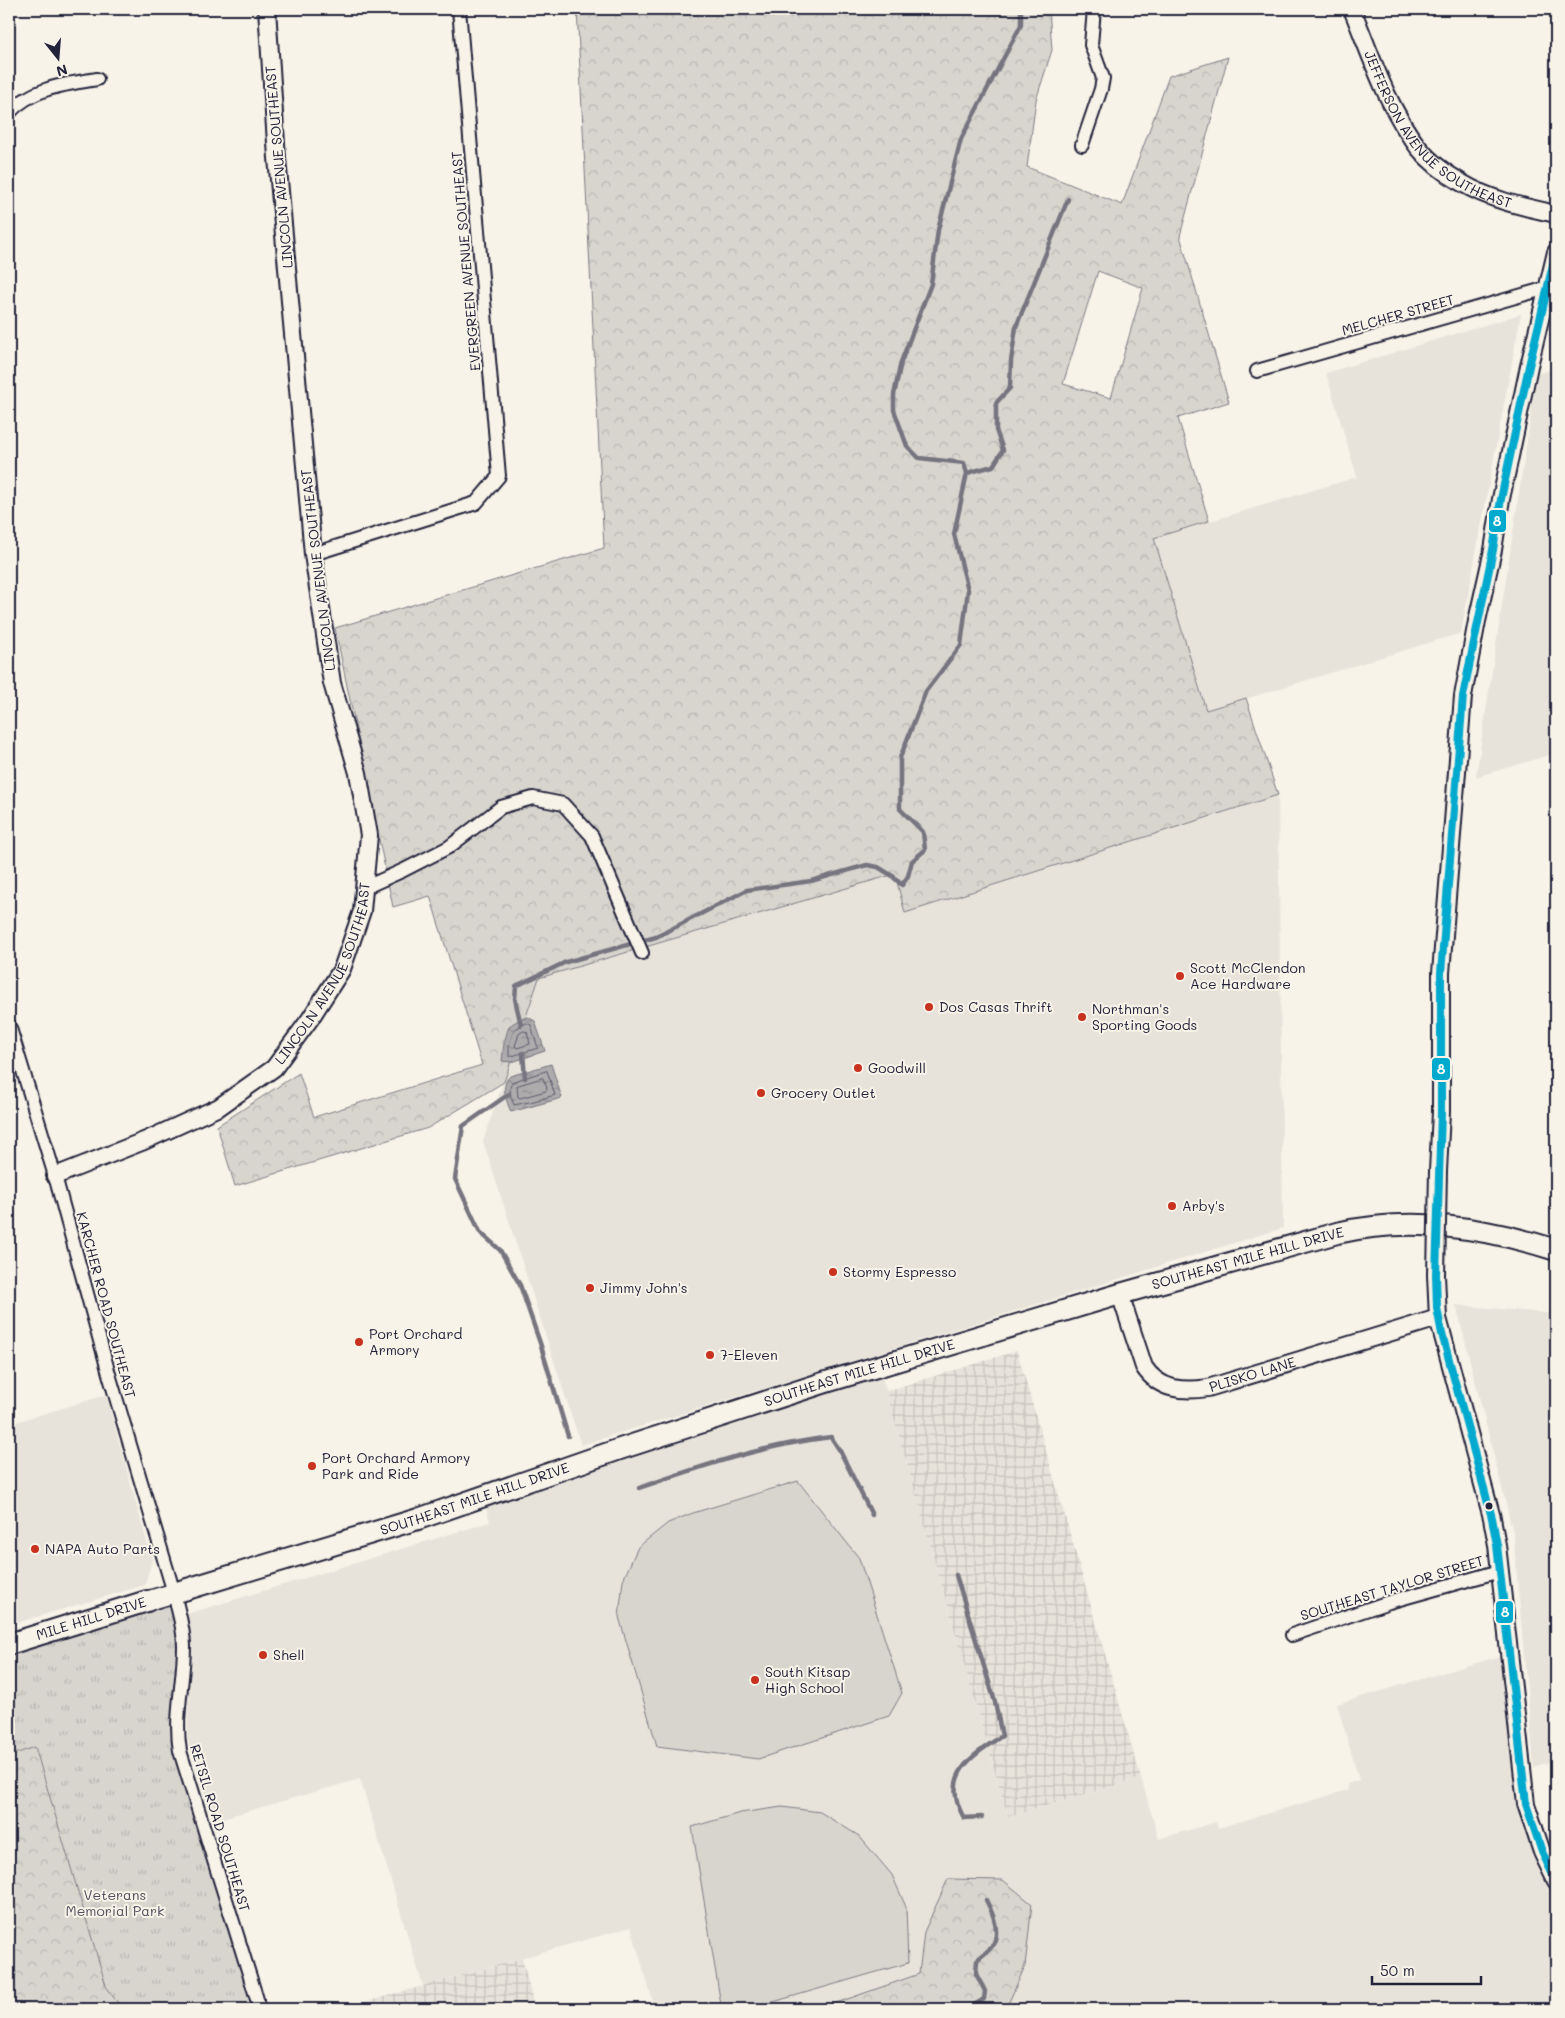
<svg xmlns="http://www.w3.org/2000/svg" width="1565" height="2018" font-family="Mali,sans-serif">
<defs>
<pattern id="industrial-grid" width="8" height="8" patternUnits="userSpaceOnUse" patternTransform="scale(1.25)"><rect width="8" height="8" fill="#e7e3db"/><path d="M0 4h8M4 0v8" fill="none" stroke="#c6c2bd"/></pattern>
<pattern id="grass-tufts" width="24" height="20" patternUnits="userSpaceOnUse" patternTransform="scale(1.25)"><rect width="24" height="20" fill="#d8d5cf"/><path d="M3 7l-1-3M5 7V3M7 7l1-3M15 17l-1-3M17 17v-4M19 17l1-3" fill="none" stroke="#b9b7b3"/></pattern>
<pattern id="forest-crowns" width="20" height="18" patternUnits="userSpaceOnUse" patternTransform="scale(1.25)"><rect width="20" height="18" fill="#d8d5cf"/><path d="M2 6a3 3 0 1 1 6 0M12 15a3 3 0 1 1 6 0" fill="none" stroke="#b9b7b3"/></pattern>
<pattern id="water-ripples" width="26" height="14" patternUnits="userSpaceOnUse" patternTransform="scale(1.25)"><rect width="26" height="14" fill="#aeabad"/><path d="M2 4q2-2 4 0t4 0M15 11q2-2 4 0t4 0" fill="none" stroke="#8d8b8e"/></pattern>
</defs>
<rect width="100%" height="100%" fill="#f7f3e8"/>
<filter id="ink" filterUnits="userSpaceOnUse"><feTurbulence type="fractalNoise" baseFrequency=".02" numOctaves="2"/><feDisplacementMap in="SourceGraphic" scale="10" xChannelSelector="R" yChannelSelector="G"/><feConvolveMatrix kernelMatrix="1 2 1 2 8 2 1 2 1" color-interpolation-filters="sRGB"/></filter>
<g filter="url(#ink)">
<path fill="#e7e3db" d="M1521 314 1461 633 1206 711 1154 538 1357 477 1326 373Z
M1556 368V753L1476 777 1537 374Z
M1278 795 1283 1228 581 1445 483 1141 539 978 896 874 905 913Z
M1456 1305 1556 1314V1760L1534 1767 1513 1532Z
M879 1366 1008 1817 1141 1778 1159 1839 1216 1822 1218 1828 1348 1790 1347 1784 1359 1780 1337 1704 1510 1653 1524 1787 1556 1881V2009H655L631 1927 423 1986 360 1779 213 1821 188 1740 187 1614 490 1522 483 1497Z
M106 1395 152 1560 145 1585 9 1625V1424Z"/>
<path fill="url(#industrial-grid)" d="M1017 1351 1141 1778 1008 1817 886 1391Z
M522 1958 535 2009H349L348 2007Z"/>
<path fill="url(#grass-tufts)" stroke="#7d7c85" d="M174 1593 181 1622 177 1733 260 2009H9V1644Z"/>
<path fill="url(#forest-crowns)" stroke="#7d7c85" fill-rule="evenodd" d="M577 9H1049L1052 50 1036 100 1027 167 1122 205 1169 76 1228 57 1180 236 1229 402 1178 418 1209 521 1154 538 1206 710 1246 698 1278 795 905 913 895 874 539 978 504 1082 428 1128 235 1186 217 1126 299 1073 314 1117 482 1065 430 896 393 907 335 628 604 548ZM1098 271 1143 288 1111 398 1063 384Z
M35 1747 107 1989 123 2009H9V1756Z
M948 1879 1003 1880 1032 1904 1025 1966 1006 2009H819L919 1974 924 1932Z"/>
<path fill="#d8d5cf" stroke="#7d7c85" d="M798 1481 859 1558 902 1693 889 1716 758 1759 657 1746 619 1617 623 1580 638 1547 668 1523 693 1513Z
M782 1807 820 1812 859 1836 892 1875 906 1907 908 1963 749 2009H728L721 2005 692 1827 740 1813Z"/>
<path fill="url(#water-ripples)" stroke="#76747f" d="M528 1017 535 1021 545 1051 512 1062 502 1061 504 1043 509 1026 520 1019Z
M551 1064 562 1098 511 1112C506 1100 500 1086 510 1076Z"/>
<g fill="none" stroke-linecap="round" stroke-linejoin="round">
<path stroke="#5a5969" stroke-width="1" d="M527 1023 531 1025 538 1048 509 1057V1044L514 1030Z
M524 1031 527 1032 530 1044 517 1048 515 1046 519 1034Z
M547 1071 555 1095 534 1101 514 1105C511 1098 508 1089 512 1082Z
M543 1078 547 1088 546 1091 520 1098 518 1097 517 1086Z"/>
<path stroke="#76747f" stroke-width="4.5" d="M967 473 993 466 1003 450 996 430V403L1010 388 1011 361 1016 327 1068 199
M521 1025 515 999 516 986 566 962 656 937 747 890 811 881 867 865 878 867 891 875 902 885 908 876 912 861 925 850 923 832 900 809V758L926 691 961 645 968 590 954 534 967 473 964 463 919 458 907 446 894 410V395L901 362 931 284 938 230 961 139 1021 25V9
M523 1053 525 1078
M509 1094 463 1126 455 1179 480 1232 500 1250 520 1285 540 1343 568 1436
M639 1488C702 1466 764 1445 831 1437L840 1451 872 1515
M956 1575 995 1702 1002 1736C970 1757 940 1776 964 1818L982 1817
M968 2009 984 1999 985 1991 976 1974 977 1960C981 1956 989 1951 992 1946 1001 1933 993 1913 986 1900"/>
<g stroke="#22223b" stroke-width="16">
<path id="minor" d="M9 113C31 88 66 84 97 79
M1082 145 1101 89 1103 78 1091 45 1094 9
M1257 371 1547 288
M313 554 476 503 499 476 459 9
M364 888 404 870 449 847 501 807 533 798 563 804 592 836 642 953
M9 1025 55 1176 109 1374 174 1593C178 1611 184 1628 184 1646 184 1682 174 1716 180 1751L260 2009
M1292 1635 1389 1602 1500 1571"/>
</g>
<g stroke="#22223b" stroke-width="20">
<g id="tertiary">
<path id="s1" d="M1352 9C1371 55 1387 107 1418 147 1429 161 1446 174 1462 183 1490 200 1524 207 1556 214"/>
<path d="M1438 1171 1441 1112V973L1463 696 1477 621 1493 550 1501 499 1529 366 1556 252"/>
<path id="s2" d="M55 1176 144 1141 219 1107 274 1068 310 1019 342 969 362 911 369 835 358 773 332 683 313 554 277 158 267 9"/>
<path d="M1436 1275 1438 1318 1492 1518 1497 1545 1526 1804 1542 1852 1556 1881"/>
<path id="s3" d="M1120 1294 1144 1367C1159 1390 1183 1392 1208 1388L1438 1318"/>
</g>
</g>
<g stroke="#22223b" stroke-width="22">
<path id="secondary" d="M147 1601 174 1593"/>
</g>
<g stroke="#22223b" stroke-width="24">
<g id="primary">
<path id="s4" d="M174 1593 418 1519 620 1449 823 1383 1120 1294 1337 1233C1411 1216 1484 1227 1556 1250"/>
<path id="s5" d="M9 1644 147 1601"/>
</g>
</g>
<use href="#minor" stroke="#f7f3e8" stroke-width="12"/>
<use href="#tertiary" stroke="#f7f3e8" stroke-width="16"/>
<use href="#secondary" stroke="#f7f3e8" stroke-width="19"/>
<use href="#primary" stroke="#f7f3e8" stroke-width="20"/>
<g stroke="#22223b" stroke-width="20" stroke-linecap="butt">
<path id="tertiary-bridge" d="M1436 1275 1438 1171"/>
</g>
<use href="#tertiary-bridge" stroke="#f7f3e8" stroke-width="16"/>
<g stroke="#f7f3e8" stroke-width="11">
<path id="bus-1" d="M1556 252 1529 366 1501 499 1493 550 1463 696 1441 973V1112L1436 1275 1437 1308 1442 1334 1492 1518 1497 1545 1526 1804 1542 1852 1556 1881"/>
</g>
<use href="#bus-1" stroke="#00a9ce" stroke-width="8"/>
</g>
</g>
<g fill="#c8321e" stroke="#f7f3e8" stroke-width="2">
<circle cx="1180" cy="976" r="5"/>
<circle cx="929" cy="1007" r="5"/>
<circle cx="1082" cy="1017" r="5"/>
<circle cx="858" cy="1068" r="5"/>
<circle cx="761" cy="1093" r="5"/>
<circle cx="1172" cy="1206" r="5"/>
<circle cx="833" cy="1272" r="5"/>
<circle cx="590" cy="1288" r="5"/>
<circle cx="359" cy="1342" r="5"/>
<circle cx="710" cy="1355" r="5"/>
<circle cx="312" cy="1466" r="5"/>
<circle cx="35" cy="1549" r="5"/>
<circle cx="263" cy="1655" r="5"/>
<circle cx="755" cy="1680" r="5"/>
</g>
<circle fill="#22223b" stroke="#f7f3e8" stroke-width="2" cx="1489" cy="1506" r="4.5"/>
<g text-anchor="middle" stroke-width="4" stroke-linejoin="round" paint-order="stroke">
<g font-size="14" fill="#22223b" stroke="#f7f3e8">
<text dy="5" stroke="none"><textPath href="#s1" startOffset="155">JEFFERSON AVENUE SOUTHEAST</textPath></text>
<text transform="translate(279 167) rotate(-95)" y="5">LINCOLN AVENUE SOUTHEAST</text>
<text transform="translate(466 261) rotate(-95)" y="5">EVERGREEN AVENUE SOUTHEAST</text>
<text transform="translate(1398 315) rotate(-16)" y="5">MELCHER STREET</text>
<text transform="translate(318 570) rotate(-97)" y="5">LINCOLN AVENUE SOUTHEAST</text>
<text dy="5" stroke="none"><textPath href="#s2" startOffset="354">LINCOLN AVENUE SOUTHEAST</textPath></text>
<text dy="5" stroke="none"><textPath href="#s4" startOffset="1125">SOUTHEAST MILE HILL DRIVE</textPath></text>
<text transform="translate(106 1305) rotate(75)" y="5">KARCHER ROAD SOUTHEAST</text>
<text dy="5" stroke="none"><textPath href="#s4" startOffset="720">SOUTHEAST MILE HILL DRIVE</textPath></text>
<text dy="5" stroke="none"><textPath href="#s3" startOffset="195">PLISKO LANE</textPath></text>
<text dy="5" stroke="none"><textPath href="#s4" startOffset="315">SOUTHEAST MILE HILL DRIVE</textPath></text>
<text transform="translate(1392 1588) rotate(-17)" y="5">SOUTHEAST TAYLOR STREET</text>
<text dy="5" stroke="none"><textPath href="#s5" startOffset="86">MILE HILL DRIVE</textPath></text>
<text transform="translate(220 1828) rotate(73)" y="5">RETSIL ROAD SOUTHEAST</text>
</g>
<g font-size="14" fill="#22223b" stroke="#f7f3e8" text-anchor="start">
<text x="1190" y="973">Scott McClendon<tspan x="1190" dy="16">Ace Hardware</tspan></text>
<text x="939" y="1012">Dos Casas Thrift</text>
<text x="1092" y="1014">Northman's<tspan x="1092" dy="16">Sporting Goods</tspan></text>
<text x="868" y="1073">Goodwill</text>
<text x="771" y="1098">Grocery Outlet</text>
<text x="1182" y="1211">Arby's</text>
<text x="843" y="1277">Stormy Espresso</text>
<text x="600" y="1293">Jimmy John's</text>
<text x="369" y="1339">Port Orchard<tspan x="369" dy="16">Armory</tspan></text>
<text x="720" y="1360">7-Eleven</text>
<text x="322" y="1463">Port Orchard Armory<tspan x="322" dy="16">Park and Ride</tspan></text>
<text x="45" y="1554">NAPA Auto Parts</text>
<text x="273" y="1660">Shell</text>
<text x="765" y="1677">South Kitsap<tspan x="765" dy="16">High School</tspan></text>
</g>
<g font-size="14" fill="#504f60" stroke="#f7f3e8">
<text x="115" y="1900">Veterans<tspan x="115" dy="16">Memorial Park</tspan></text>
</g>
</g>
<g stroke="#f7f3e8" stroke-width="2">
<rect x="1488" y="509" width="19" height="24" rx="5" fill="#00a9ce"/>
<rect x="1431" y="1057" width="20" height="24" rx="5" fill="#00a9ce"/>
<rect x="1495" y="1600" width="19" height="24" rx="5" fill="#00a9ce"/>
</g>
<g font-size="14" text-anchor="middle" font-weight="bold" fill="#fff">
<text x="1497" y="526">8</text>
<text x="1441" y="1074">8</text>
<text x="1505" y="1617">8</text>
</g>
<rect width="1565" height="2018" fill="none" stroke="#f7f3e8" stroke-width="30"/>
<rect x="15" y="15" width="1535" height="1988" fill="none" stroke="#22223b" stroke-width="2" filter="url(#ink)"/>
<g transform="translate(58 58) rotate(163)" stroke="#f7f3e8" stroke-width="4" paint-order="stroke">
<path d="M0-4L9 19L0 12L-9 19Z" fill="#22223b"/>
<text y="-8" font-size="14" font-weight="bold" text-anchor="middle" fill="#22223b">N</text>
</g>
<path d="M1372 1976v8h109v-8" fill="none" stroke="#22223b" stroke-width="2.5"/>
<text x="1380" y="1976" font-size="15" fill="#22223b" stroke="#f7f3e8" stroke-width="4" paint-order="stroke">50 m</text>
</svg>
